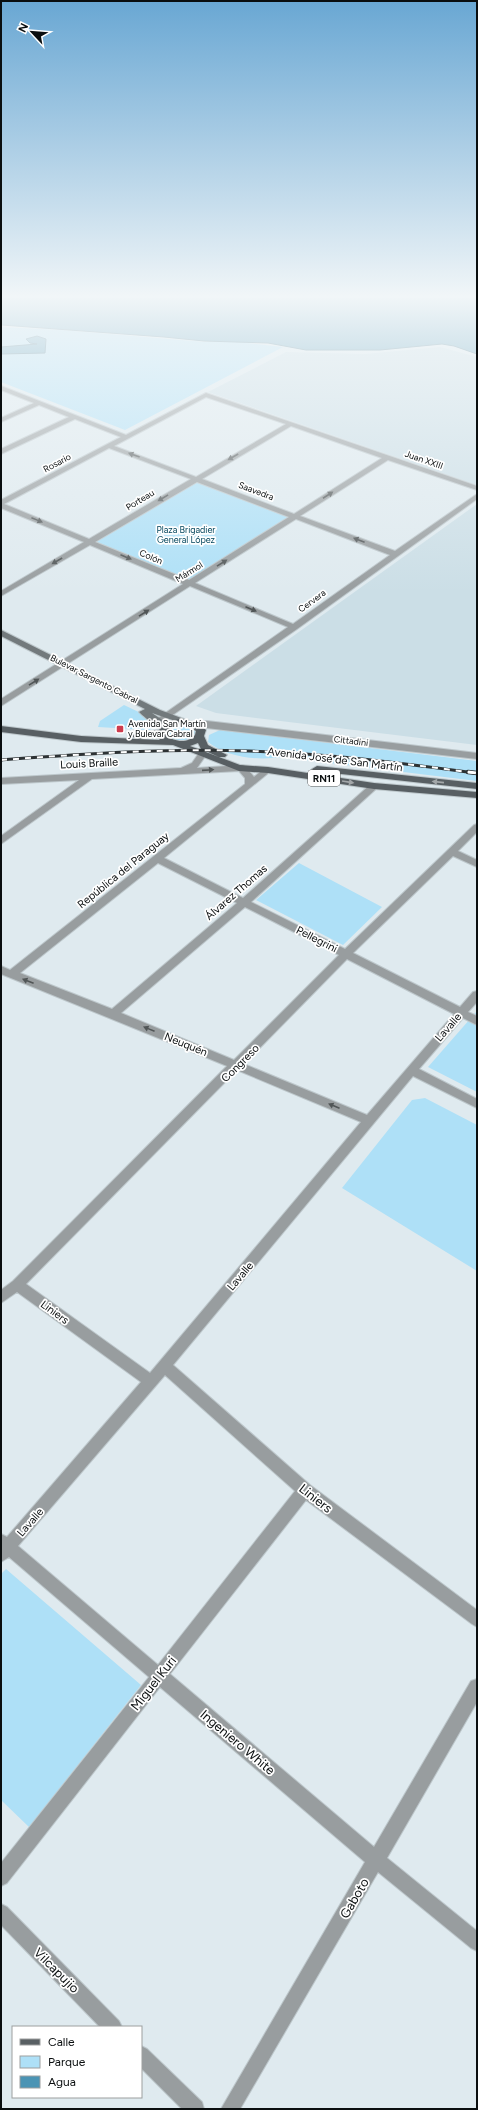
<svg xmlns="http://www.w3.org/2000/svg" width="478" height="2110" font-family="Figtree,sans-serif">
<rect width="100%" height="100%" fill="#dfeaef"/>
<path fill="#cbdee6" d="M440 347 477 357V485L208 392 286 352 365 354Z
M477 504V745L216 713 196 706Z"/>
<path fill="#aee0f7" d="M1 327 62 330 205 342 231 341 283 347 125 430 1 382Z
M197 478 295 516 189 583 90 542Z
M124 705 145 715 157 725 149 730 98 727 100 721Z
M172 726H184L196 732V735C188 742 177 743 168 737L167 731Z
M220 730 477 761V781L281 757C258 761 226 757 208 742L209 735Z
M299 863 382 907 343 945 256 900Z
M477 1011V1092L428 1067Z
M425 1098 477 1125V1271L342 1188 412 1100Z
M6 1569 141 1685 29 1827 1 1800V1574Z"/>
<path fill="#4b94b4" stroke="#386c82" d="M1 298H477V354L454 346 442 344 380 350H306L268 343 204 341 164 337 2 325Z
M37 336 46 339 45 353 1 354V347L37 344 30 343 26 339Z"/>
<g fill="none" stroke-linecap="round" stroke-linejoin="round">
<g stroke="#bdc7cb" stroke-width="2">
<path id="minor" d="M1 386 126 435 206 393 477 486V490L388 460 300 516 395 551 477 494V499L297 629 161 723H155L154 721 288 627 190 586 1 706V699L183 584 90 545 1 596V591L84 542 1 508V500L121 437 75 419 1 454V449L69 417 39 405 1 422V418L34 403 1 390ZM206 397 286 424 196 477 114 446ZM291 426 382 458 294 514 202 479ZM109 448 191 479 89 539 4 504ZM197 482 289 517 189 580 95 542ZM296 519 390 555 293 624 195 583Z
M192 721H207L477 753V759L189 726V722Z
M202 752 206 755 197 768 242 765 245 766 254 777 265 768H271L272 770 164 858 243 898 371 784H377V788L251 902 345 949 474 825 477 824V832L458 851 477 860V867L453 856 353 953 460 1007 473 992 477 991V1002L468 1012 477 1016V1025L463 1018 419 1069 477 1099V1108L413 1076 173 1365 310 1485 477 1610V1627L472 1624 306 1500 170 1674 374 1847 471 1681 477 1679V1702L387 1858 477 1931V1951L471 1948 378 1872 240 2109H221L365 1862 160 1687 7 1883 1 1886V1863L149 1677 9 1557 1 1562V1534L7 1537 141 1382 17 1292 1 1303V1290L13 1281 227 1066 1 974V966L10 970 245 784V778L239 771 92 779 1 844V836L79 780 1 784V778L181 768 192 763 199 753ZM158 863 237 903 112 1009 20 973ZM245 907 339 955 234 1060 121 1013ZM347 959 454 1014 367 1115 244 1064ZM237 1070 361 1122 150 1373 26 1284ZM165 1375 295 1491 158 1665 18 1546Z
M1 1904 7 1907 119 2021 122 2027H100L1 1925Z
M141 2046 147 2049 202 2102 204 2109H182L141 2068Z"/>
</g>
<g stroke="#bdc7cb" stroke-width="2">
<path id="secondary" d="M1 630 160 710 192 722 187 725 152 713 161 719 169 728 164 731C160 730 143 716 139 712L145 709 1 636Z"/>
</g>
<g stroke="#bdc7cb" stroke-width="2">
<path id="primary" d="M179 719C189 720 199 722 206 730L204 736 208 745 227 755 225 757H219L201 749 198 743 190 746 240 765 268 767 374 783 477 792V798L374 789 268 773 239 771 173 745 81 742 1 732V726L81 736 136 739 132 736 134 734 159 730 167 722ZM179 725H187L196 731 195 735C188 744 174 742 166 735L171 728ZM156 736 160 740 138 739Z
M317 766 477 783V789L314 771 312 769Z"/>
</g>
<use href="#minor" fill="#989d9f" fill-rule="evenodd"/>
<use href="#secondary" fill="#72797c" fill-rule="evenodd"/>
<use href="#primary" fill="#585f63" fill-rule="evenodd"/>
<g stroke="#2d3234" stroke-width="3">
<path id="rail-far1" d="M1 760C84 754 166 748 249 751 325 753 400 763 475 773"/>
</g>
<g stroke="#2d3234" stroke-width="4.5">
<path id="rail" d="M468 772 477 773"/>
</g>
<use href="#rail-far1" stroke="#fff" stroke-width="2" stroke-dasharray="6" stroke-linecap="butt"/>
<use href="#rail" stroke="#fff" stroke-width="3" stroke-dasharray="8" stroke-linecap="butt"/>
</g>
<defs><path id="oneway-solid" d="M-6-.8H1V-3.2L6.5 0L1 3.2V.8H-6Z"/></defs>
<g fill="#515657">
<use href="#oneway-solid" transform="translate(134 455) rotate(-160)"/>
<use href="#oneway-solid" transform="translate(233 457) rotate(150)"/>
<use href="#oneway-solid" transform="translate(328 495) rotate(-33)"/>
<use href="#oneway-solid" transform="translate(163 498) rotate(149)"/>
<use href="#oneway-solid" transform="translate(37 520) rotate(22)"/>
<use href="#oneway-solid" transform="translate(359 540) rotate(-159)"/>
<use href="#oneway-solid" transform="translate(126 557) rotate(23)"/>
<use href="#oneway-solid" transform="translate(57 561) rotate(150)"/>
<use href="#oneway-solid" transform="translate(222 563) rotate(-32)"/>
<use href="#oneway-solid" transform="translate(251 609) rotate(23)"/>
<use href="#oneway-solid" transform="translate(144 613) rotate(-32)"/>
<use href="#oneway-solid" transform="translate(34 682) rotate(-32)"/>
<use href="#oneway-solid" transform="translate(208 770) rotate(-4)"/>
<use href="#oneway-solid" transform="translate(28 981) rotate(-159)"/>
<use href="#oneway-solid" transform="translate(149 1029) rotate(-158)"/>
<use href="#oneway-solid" transform="translate(334 1106) rotate(-157)"/>
</g>
<g fill="#a3a7a9">
<use href="#oneway-solid" transform="translate(348 782) rotate(9)"/>
<use href="#oneway-solid" transform="translate(438 782) rotate(-174)"/>
</g>
<linearGradient id="sky" x2="0" y2="1"><stop stop-color="#69a7d3"/><stop offset="0.5" stop-color="#f1f6f8"/><stop offset="1" stop-color="#f1f6f8" stop-opacity="0"/></linearGradient>
<rect width="478" height="593" fill="url(#sky)"/>
<rect fill="#cd3c4e" stroke="#fff" stroke-width="1.5" x="116" y="725" width="8" height="8" rx="2"/>
<g text-anchor="middle" stroke-width="3.5" stroke-linejoin="round" paint-order="stroke">
<g font-size="9" fill="#0a0e0f" stroke="#fff">
<text transform="translate(424 460) rotate(19)" y="3">Juan XXIII</text>
<text transform="translate(57 463) rotate(-28)" y="3">Rosario</text>
<text transform="translate(256 491) rotate(21)" y="3">Saavedra</text>
<text transform="translate(140 500) rotate(-31)" y="3">Porteau</text>
<text transform="translate(151 557) rotate(23)" y="3">Colón</text>
<text transform="translate(189 572) rotate(-32)" y="3">Mármol</text>
<text transform="translate(312 601) rotate(-36)" y="3">Cervera</text>
<text transform="translate(94 679) rotate(27)" y="3">Bulevar Sargento Cabral</text>
<text transform="translate(351 741) rotate(7)" y="3">Cittadini</text>
</g>
<g font-size="9" fill="#01445b" stroke="#fff">
<text x="186" y="533">Plaza Brigadier<tspan x="186" dy="10">General López</tspan></text>
</g>
<g font-size="9" fill="#0a0e0f" stroke="#fff" text-anchor="start">
<text x="128" y="727">Avenida San Martín<tspan x="128" dy="10">y Bulevar Cabral</tspan></text>
</g>
<rect fill="#fff" stroke="#545657" stroke-width="1" x="308" y="770" width="32" height="16" rx="3"/>
<g font-size="10" font-weight="bold" fill="#0a0e0f">
<text x="324" y="782">RN11</text>
</g>
<g font-size="11" fill="#0a0e0f" stroke="#fff">
<text transform="translate(335 759) rotate(7)" y="4">Avenida José de San Martín</text>
<text transform="translate(89 763) rotate(-3)" y="4">Louis Braille</text>
<text transform="translate(123 870) rotate(-39)" y="4">República del Paraguay</text>
<text transform="translate(236 892) rotate(-41)" y="4">Álvarez Thomas</text>
<text transform="translate(317 939) rotate(27)" y="4">Pellegrini</text>
<text transform="translate(448 1027) rotate(-49)" y="4">Lavalle</text>
<text transform="translate(186 1044) rotate(22)" y="4">Neuquén</text>
<text transform="translate(240 1063) rotate(-45)" y="4">Congreso</text>
<text transform="translate(240 1276) rotate(-50)" y="4">Lavalle</text>
<text transform="translate(55 1312) rotate(36)" y="4">Liniers</text>
<text transform="translate(30 1522) rotate(-49)" y="4">Lavalle</text>
</g>
<g font-size="13" fill="#0a0e0f" stroke="#fff">
<text transform="translate(316 1498) rotate(38)" y="5">Liniers</text>
<text transform="translate(153 1683) rotate(-52)" y="5">Miguel Kuri</text>
<text transform="translate(238 1742) rotate(40)" y="5">Ingeniero White</text>
<text transform="translate(354 1898) rotate(-60)" y="5">Gaboto</text>
<text transform="translate(57 1970) rotate(45)" y="5">Vilcapujio</text>
</g>
</g>
<rect width="478" height="2110" fill="none" stroke="#0a0e0f" stroke-width="4"/>
<rect x="12" y="2026" width="130" height="72" fill="#ffffff" stroke="#9d9f9f"/>
<rect x="20" y="2039" width="20" height="6" fill="#585f63" stroke="#9d9f9f"/>
<text x="48" y="2046" font-size="12" fill="#0a0e0f">Calle</text>
<rect x="20" y="2056" width="20" height="12" fill="#aee0f7" stroke="#9d9f9f"/>
<text x="48" y="2066" font-size="12" fill="#0a0e0f">Parque</text>
<rect x="20" y="2076" width="20" height="12" fill="#4b94b4" stroke="#9d9f9f"/>
<text x="48" y="2086" font-size="12" fill="#0a0e0f">Agua</text>
<g transform="translate(32 32) rotate(296)" stroke="#ffffff" stroke-width="3" paint-order="stroke">
<path d="M0-3L7 15L0 10L-7 15Z" fill="#0a0e0f"/>
<text y="-6" font-size="11" font-weight="bold" text-anchor="middle" fill="#0a0e0f">N</text>
</g>
</svg>
